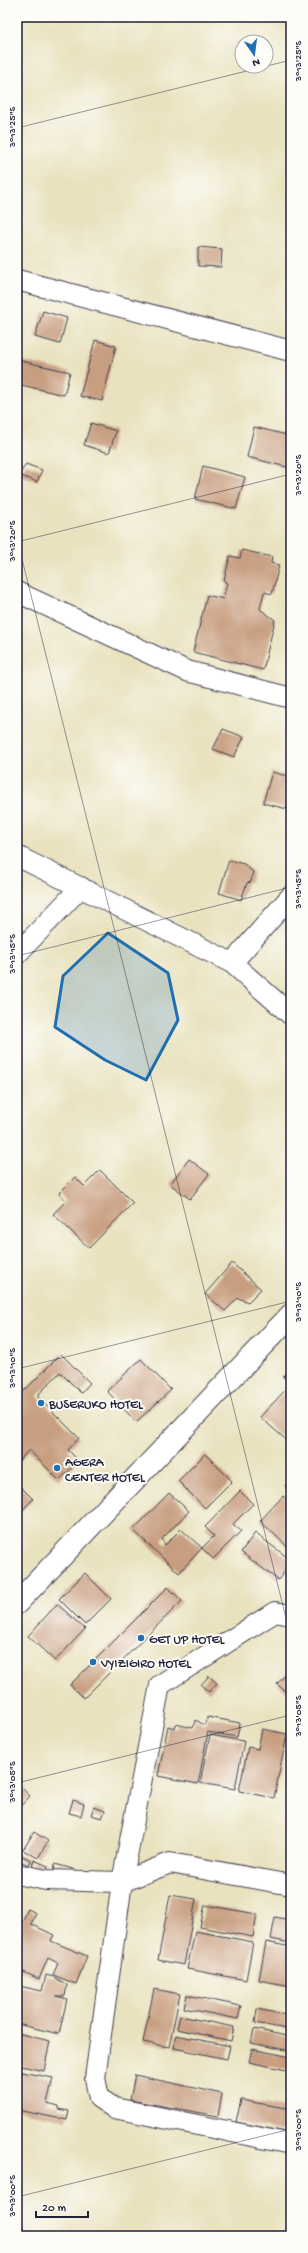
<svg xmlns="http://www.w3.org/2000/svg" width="308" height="2253" font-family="'Gochi Hand',sans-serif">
<rect width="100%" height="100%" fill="#fdfcf7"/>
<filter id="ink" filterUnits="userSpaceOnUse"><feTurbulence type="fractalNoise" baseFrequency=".025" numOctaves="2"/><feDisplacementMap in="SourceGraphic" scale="8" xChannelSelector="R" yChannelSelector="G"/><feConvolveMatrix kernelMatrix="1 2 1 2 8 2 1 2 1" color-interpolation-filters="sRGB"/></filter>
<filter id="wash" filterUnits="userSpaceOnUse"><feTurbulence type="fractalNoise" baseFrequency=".012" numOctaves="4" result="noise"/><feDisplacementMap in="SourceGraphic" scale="16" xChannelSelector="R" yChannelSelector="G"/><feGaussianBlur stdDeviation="0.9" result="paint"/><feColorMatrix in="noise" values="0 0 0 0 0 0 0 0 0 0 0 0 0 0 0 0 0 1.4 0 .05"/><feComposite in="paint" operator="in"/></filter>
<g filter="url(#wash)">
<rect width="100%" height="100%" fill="#e9e2bf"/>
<g id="blocks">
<path fill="#c89e80" d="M198 247 222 249 221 267 198 266Z
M43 311 67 318 60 344 35 337Z
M95 340 116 346 102 401 80 396Z
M17 360 70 372 64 395 17 384Z
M91 423 116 431 109 453 84 445Z
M254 427 291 436V468L247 457Z
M26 464 42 470 37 482 19 475Z
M203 466 245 477 236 509 195 499Z
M242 550 272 557 271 563 279 565 272 594 264 592 260 609 275 620 263 670 193 652 207 595 223 599 227 583 224 581 230 556 240 558Z
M223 729 244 737 234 757 213 749Z
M272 772 291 777V795L287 809 263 803Z
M229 860 244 864 253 872 251 882 247 883 241 900 219 893Z
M189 1159 209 1174 190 1199 170 1184Z
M100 1170 133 1203 89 1248 53 1214 66 1201 59 1193 75 1177 84 1186Z
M232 1263 261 1289 248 1302 238 1298 225 1311 205 1294Z
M61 1354 90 1383 81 1393 60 1372 37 1396 79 1438 68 1450 79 1461 59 1480 29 1450 17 1463V1398Z
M141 1359 171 1390 136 1422 107 1391Z
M291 1369V1444L260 1417 291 1384 283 1377Z
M205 1454 232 1481 205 1508 178 1481Z
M291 1479V1492L285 1486Z
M17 1483 33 1499 17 1516Z
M240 1491 253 1504 233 1524 241 1531 213 1559 202 1548 214 1536 205 1527Z
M169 1493 189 1511 162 1539 165 1545 181 1529 202 1548 179 1573 133 1530Z
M283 1496 291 1504V1550L260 1521Z
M255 1533 291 1560V1564L278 1580 241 1552Z
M85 1573 111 1599 85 1625 59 1599Z
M168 1587 182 1601 84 1698 70 1685Z
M57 1604 85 1629 55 1661 28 1636Z
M288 1672 291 1675V1683L285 1691 277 1684Z
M209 1676 217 1683 209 1692 201 1685Z
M208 1717 240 1723 237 1737 208 1732 198 1784 158 1776 168 1726 175 1728 176 1724 192 1728 196 1720 204 1725Z
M262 1729 287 1734 274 1798 239 1791 248 1747 258 1749Z
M210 1735 244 1741 235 1789 200 1783Z
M17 1783 30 1796 17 1810Z
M73 1800 84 1804 81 1816 69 1813Z
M94 1807 105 1811 102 1818 91 1815Z
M34 1832 48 1841 38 1858 23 1850Z
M18 1854 31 1860 29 1865 17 1860Z
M34 1860 48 1866 47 1871 32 1866Z
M55 1864 73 1869 72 1876 54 1871Z
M170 1895 196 1899 184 1965 158 1960Z
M205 1905 257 1914 253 1937 200 1927Z
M28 1909 36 1913 31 1924 54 1935 51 1941 87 1956 76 1984 53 1975 58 1963 48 1958 39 1979 17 1969V1922L21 1924Z
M275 1917 291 1920V1943L271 1939Z
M195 1931 253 1942 246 1980 187 1969Z
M266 1942 291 1947V1986L259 1980Z
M46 1975 54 1977 67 1985 65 1996H56L67 1999 59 2034 17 2024V1995L19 1986 42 1991Z
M154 1989 180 1994 169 2047 143 2042Z
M187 1995 241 2006 238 2019 184 2008Z
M257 2009 291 2016V2030L255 2023Z
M180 2016 234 2027 231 2041 177 2029Z
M254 2029 291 2037V2051L251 2043Z
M17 2033 50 2041 44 2071 17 2065Z
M176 2035 230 2046 227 2059 174 2048Z
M252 2049 291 2057V2071L249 2062Z
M17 2071 53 2078 47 2103 59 2106V2109L69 2111 67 2120 17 2110Z
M135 2075 222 2094 218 2116 130 2100Z
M241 2100 291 2109V2133L236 2122Z"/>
</g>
</g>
<g filter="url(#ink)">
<use href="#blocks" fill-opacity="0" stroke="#403f4f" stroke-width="1"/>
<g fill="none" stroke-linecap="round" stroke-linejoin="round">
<g stroke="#403f4f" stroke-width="22">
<path id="minor" d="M17 280 291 351
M17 592 187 671 291 698
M17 856 232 963 291 1015
M17 954 81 887
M232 963 291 896
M291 1615 275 1612 160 1685 122 1882 95 2078 99 2098 114 2108 291 2144
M17 1874 46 1880 122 1882 170 1863 291 1885"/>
</g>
<g stroke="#403f4f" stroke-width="24">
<path id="primary" d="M17 1603 291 1315"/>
</g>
<use href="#minor" stroke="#fff" stroke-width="20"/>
<use href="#primary" stroke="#fff" stroke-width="22"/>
</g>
</g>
<path fill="#1f6fb2" fill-opacity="0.2" stroke="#1f6fb2" stroke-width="3" stroke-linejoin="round" d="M108 933 168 973 178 1020 146 1080 105 1060 55 1027 63 976Z"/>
<path fill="none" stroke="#22223b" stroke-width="1" stroke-opacity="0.45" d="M17 128 291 60M17 539 291 1638M17 542 291 474M17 956 291 887M17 1369 291 1301M17 1783 291 1715M17 2197 291 2129M17 2207 24 2236"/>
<g fill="#1f6fb2" stroke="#fdfcf7" stroke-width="1.5">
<circle cx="41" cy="1403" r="4"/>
<circle cx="57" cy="1468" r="4"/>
<circle cx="141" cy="1638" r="4"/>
<circle cx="93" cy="1662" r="4"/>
</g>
<g text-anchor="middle" stroke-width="4" stroke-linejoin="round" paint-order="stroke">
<g font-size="13" fill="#22223b" stroke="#fdfcf7" text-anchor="start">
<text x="49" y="1408">BUSERUKO HOTEL</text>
<text x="65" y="1466">AGERA<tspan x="65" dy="15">CENTER HOTEL</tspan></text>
<text x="149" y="1643">GET UP HOTEL</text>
<text x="101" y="1667">VYIZIGIRO HOTEL</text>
</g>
</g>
<rect width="308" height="2253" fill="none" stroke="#fdfcf7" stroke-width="44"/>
<g transform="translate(254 54) rotate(166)"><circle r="19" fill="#fdfcf7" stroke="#a5a5ac"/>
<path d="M0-3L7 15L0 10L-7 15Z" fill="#1f6fb2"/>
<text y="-6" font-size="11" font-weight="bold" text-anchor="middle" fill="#22223b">N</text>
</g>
<path d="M36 2211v6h52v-6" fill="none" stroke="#22223b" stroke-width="2"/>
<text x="42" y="2211" font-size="12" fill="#22223b" stroke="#fdfcf7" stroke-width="3" paint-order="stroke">20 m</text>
<rect x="22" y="22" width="264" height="2209" fill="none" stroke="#22223b" stroke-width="1.5"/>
<g font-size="10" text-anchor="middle" fill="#22223b">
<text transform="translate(297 61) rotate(-90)" y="4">3°13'25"S</text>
<text transform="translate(11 127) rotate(-90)" y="4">3°13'25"S</text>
<text transform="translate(297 475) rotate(-90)" y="4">3°13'20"S</text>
<text transform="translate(11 541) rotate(-90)" y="4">3°13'20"S</text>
<text transform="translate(297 889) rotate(-90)" y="4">3°13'15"S</text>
<text transform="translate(11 954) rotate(-90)" y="4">3°13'15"S</text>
<text transform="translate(297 1302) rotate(-90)" y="4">3°13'10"S</text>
<text transform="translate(11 1368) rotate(-90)" y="4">3°13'10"S</text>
<text transform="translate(297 1716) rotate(-90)" y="4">3°13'05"S</text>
<text transform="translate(11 1782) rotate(-90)" y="4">3°13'05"S</text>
<text transform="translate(297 2130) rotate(-90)" y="4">3°13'00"S</text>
<text transform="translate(11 2196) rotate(-90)" y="4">3°13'00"S</text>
</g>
</svg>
